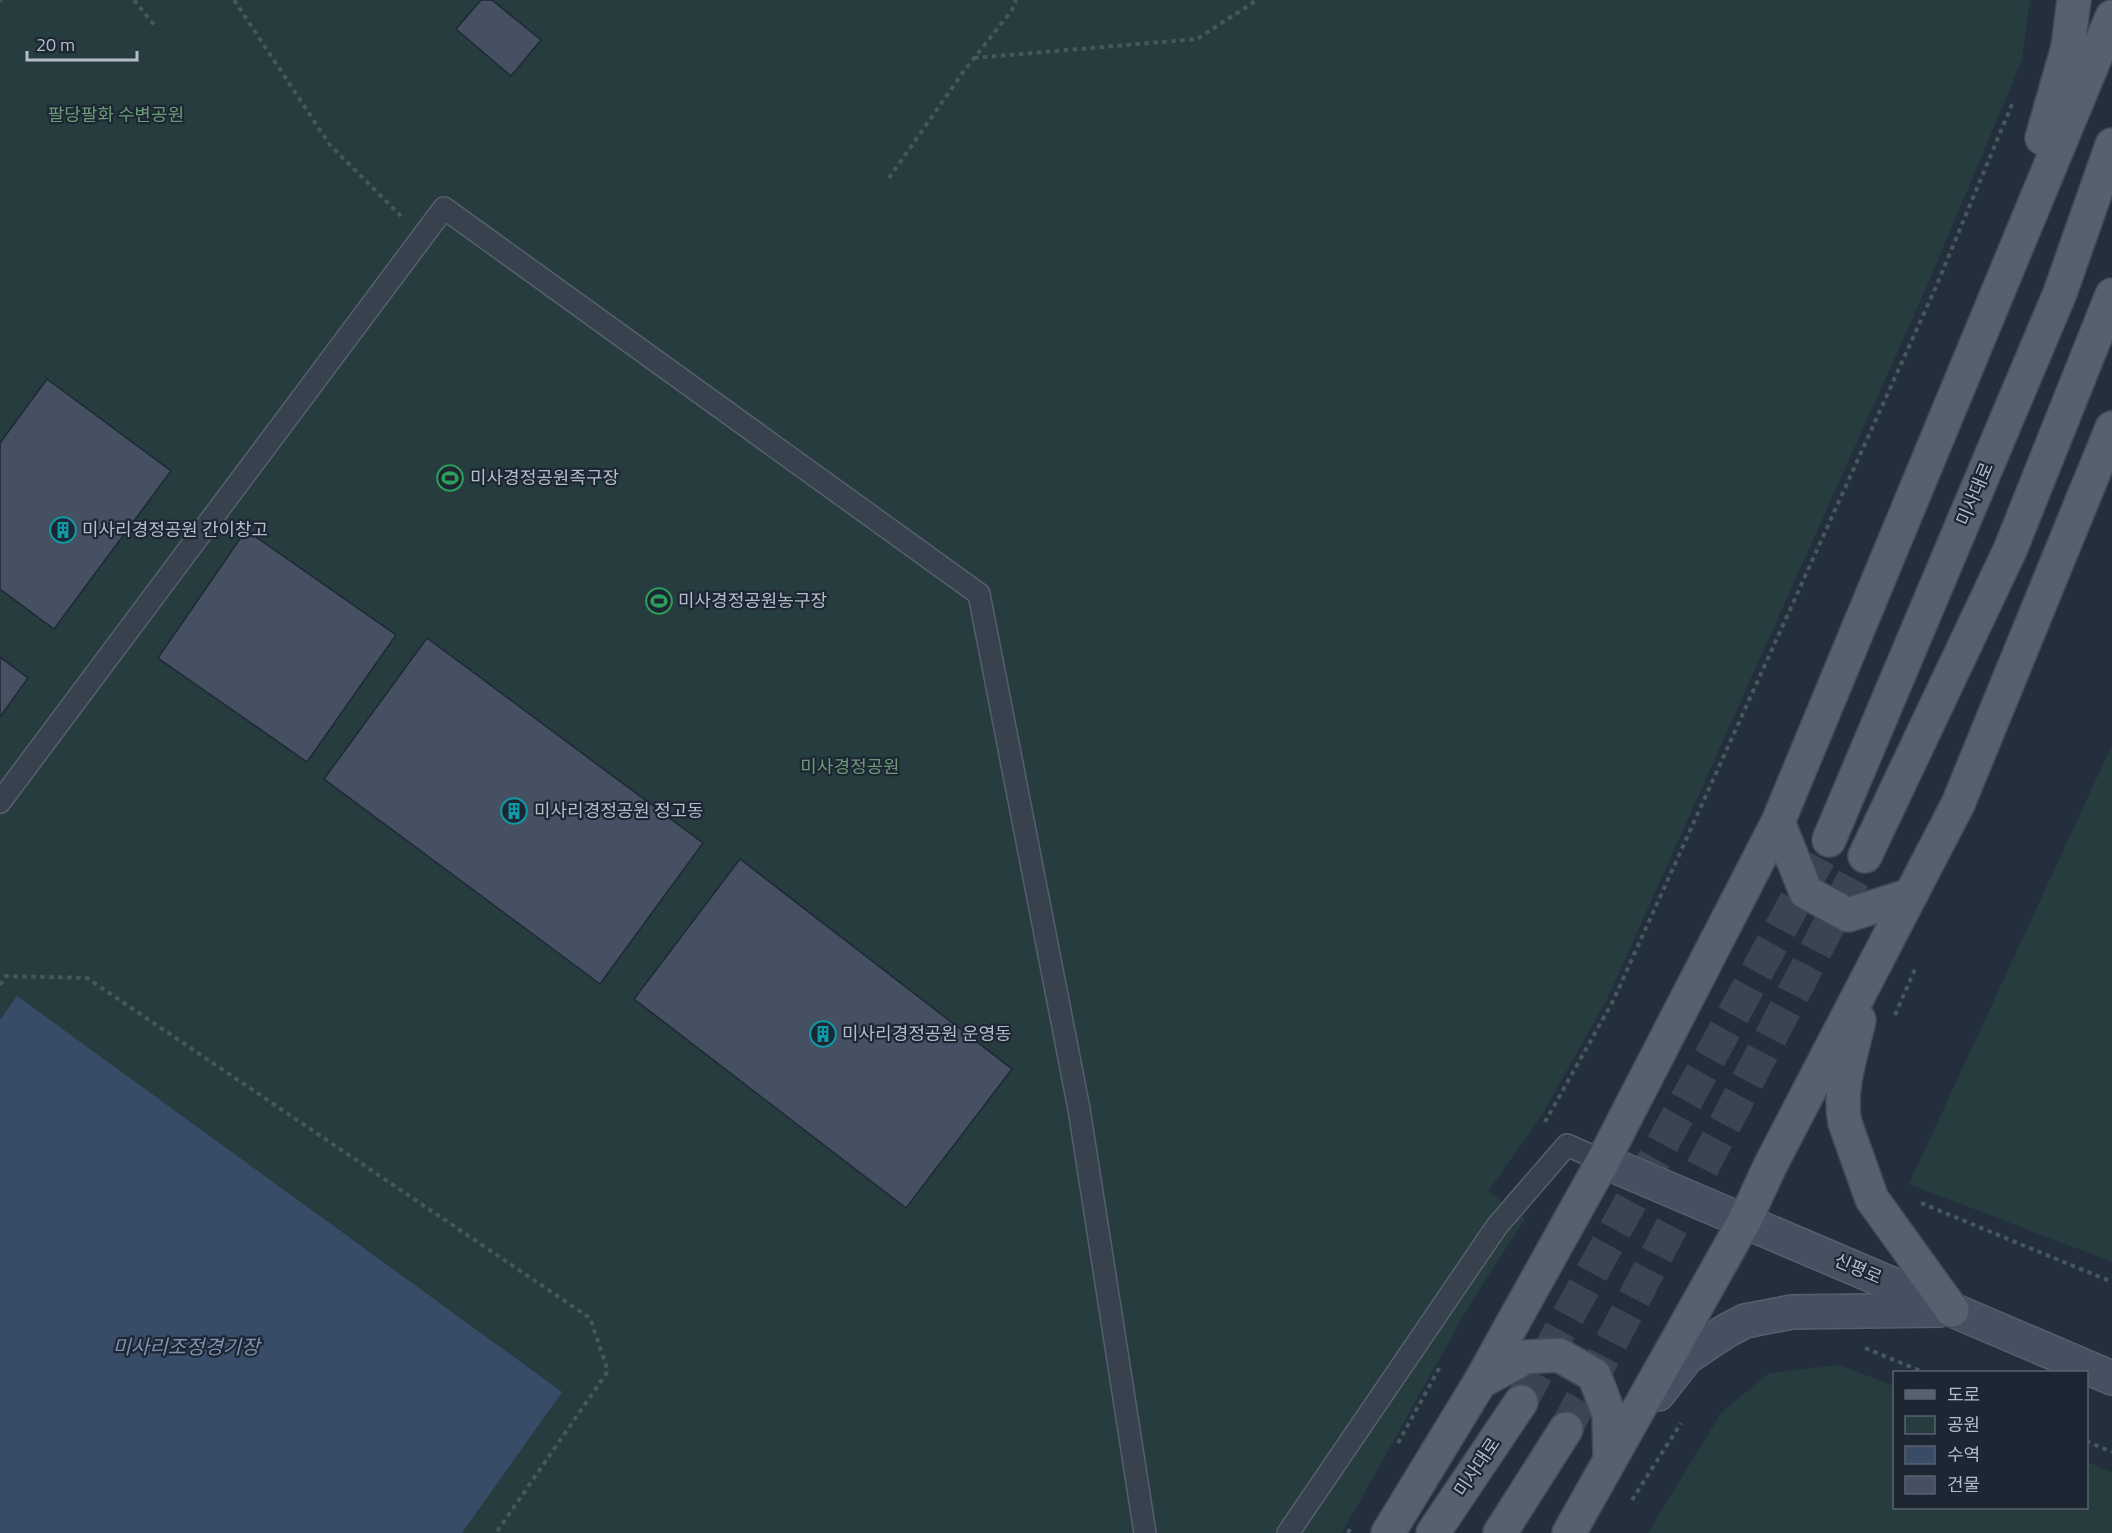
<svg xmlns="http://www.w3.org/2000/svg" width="2112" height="1533" font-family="'Titillium Web','Noto Sans KR',sans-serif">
<rect width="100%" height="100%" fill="#242f3e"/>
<path fill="#263c3f" d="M0 0H2030L2022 60 1927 286 1608 997 1542 1115 1488 1191 1525 1219 1470 1304 1342 1533H0Z
M2112 745V1262L1909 1184Z
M1840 1365 1894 1386V1508H2086L2087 1462 2112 1472V1533H1648L1721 1413 1769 1373Z"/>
<path fill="#394c67" d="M17 996 562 1392 462 1533H0V1020Z"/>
<path fill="#455162" stroke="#1f2835" stroke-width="1.5" d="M481 0H492L541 40 511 76 456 29Z
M47 379 171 471 54 629 0 589V443Z
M246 530 396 635 307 762 158 658Z
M427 638 703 843 600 984 324 779Z
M0 657 28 678 0 717Z
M740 859 1012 1069 906 1208 634 999Z"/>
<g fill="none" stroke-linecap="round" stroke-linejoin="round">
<path stroke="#3a4453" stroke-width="33" stroke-dasharray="33 16" stroke-linecap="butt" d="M1521 1402 1829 840
M1566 1429 1865 856"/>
<g stroke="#565f6c" stroke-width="24">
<path id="lane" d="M0 802 444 208 979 594 1079 1109 1145 1533
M1288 1533 1497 1226 1567 1145 1603 1161"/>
</g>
<g stroke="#565f6c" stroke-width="36">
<path id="secondary" d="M1603 1161 2112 1378
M1658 1394 1687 1357 1726 1331 1745 1321 1792 1312 1940 1310"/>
</g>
<g stroke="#414a57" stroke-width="36">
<path id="primary" d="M2042 138 2068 47 2074 0
M1778 822 1806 892 1848 915 1911 895
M1829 840 2060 293 2112 145
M1865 856 2010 550 2112 295
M1859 1020C1852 1052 1838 1090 1845 1123L1872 1199 1952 1310
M1480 1382 1526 1357 1559 1355 1594 1375 1609 1414 1610 1457
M1388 1533 1480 1382 1603 1161 1778 822 2112 17
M1433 1533 1521 1402
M1500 1533 1566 1429
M1569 1533 1745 1220 1770 1166 1958 804 2112 428"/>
</g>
<path stroke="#44595c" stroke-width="4" stroke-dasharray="4.5 4.5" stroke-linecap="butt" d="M134 0 154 25
M234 0 330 145 402 217
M0 1 2 0
M974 58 1197 39 1257 0
M889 178 964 71 1012 10 1016 0
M0 985 6 976 87 978 590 1318 608 1371 496 1533
M1895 1015 1915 969
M1545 1122 1613 1001 1935 289 2013 102
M1921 1203 2112 1282
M1865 1348 1923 1372
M2086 1441 2112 1452
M1398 1443 1441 1365
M1632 1500 1681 1423
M1348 1533 1352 1525"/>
<use href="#lane" stroke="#38414e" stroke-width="21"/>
<use href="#secondary" stroke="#465061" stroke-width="33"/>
<use href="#primary" stroke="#56606e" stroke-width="33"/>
</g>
<defs>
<g id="stadium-ring" transform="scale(1.35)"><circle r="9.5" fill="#1d2633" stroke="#2e9e5b" stroke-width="1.5"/><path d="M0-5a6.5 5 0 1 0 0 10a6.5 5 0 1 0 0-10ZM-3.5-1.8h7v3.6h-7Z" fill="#2e9e5b"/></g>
<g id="building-ring" transform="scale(1.35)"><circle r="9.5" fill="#1d2633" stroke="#0f9aa8" stroke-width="1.5"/><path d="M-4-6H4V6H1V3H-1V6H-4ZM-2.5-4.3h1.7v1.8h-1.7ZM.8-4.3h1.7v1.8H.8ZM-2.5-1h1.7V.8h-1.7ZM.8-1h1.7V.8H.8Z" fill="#0f9aa8"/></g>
</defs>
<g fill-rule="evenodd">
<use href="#stadium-ring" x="450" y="478"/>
<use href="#building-ring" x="63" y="530"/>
<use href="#stadium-ring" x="659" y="601"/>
<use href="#building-ring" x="514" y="811"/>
<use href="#building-ring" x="823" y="1034"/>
</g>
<g text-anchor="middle" stroke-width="4.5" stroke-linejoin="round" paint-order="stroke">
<g font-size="18" fill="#6b9a76" stroke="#1d2633">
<text x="116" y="121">팔당팔화 수변공원</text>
<text x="850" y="773">미사경정공원</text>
</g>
<g font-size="18" fill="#b4bcc9" stroke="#1d2633" text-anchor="start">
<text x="470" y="484">미사경정공원족구장</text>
<text x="82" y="536">미사리경정공원 간이창고</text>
<text x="678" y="607">미사경정공원농구장</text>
<text x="534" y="817">미사리경정공원 정고동</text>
<text x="842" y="1040">미사리경정공원 운영동</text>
</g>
<g font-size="18" fill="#b4bcc9" stroke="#1d2633">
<text transform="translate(1975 494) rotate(-67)" y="6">미사대로</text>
<text transform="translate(1858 1269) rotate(23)" y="6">신평로</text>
<text transform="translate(1477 1467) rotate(-56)" y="6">미사대로</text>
</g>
<g font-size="20" font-style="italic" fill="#7c92b1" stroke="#1d2633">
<text x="186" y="1354">미사리조정경기장</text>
</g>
</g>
<rect x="1893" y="1371" width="195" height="138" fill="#1d2633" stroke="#59626f" stroke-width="1.5"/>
<rect x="1905" y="1390" width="30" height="9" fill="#56606e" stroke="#59626f" stroke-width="1.5"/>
<text x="1947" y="1401" font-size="18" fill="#b4bcc9">도로</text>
<rect x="1905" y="1416" width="30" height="18" fill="#263c3f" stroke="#59626f" stroke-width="1.5"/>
<text x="1947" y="1431" font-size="18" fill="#b4bcc9">공원</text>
<rect x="1905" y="1446" width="30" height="18" fill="#394c67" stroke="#59626f" stroke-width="1.5"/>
<text x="1947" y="1461" font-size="18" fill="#b4bcc9">수역</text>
<rect x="1905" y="1476" width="30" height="18" fill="#455162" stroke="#59626f" stroke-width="1.5"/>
<text x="1947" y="1491" font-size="18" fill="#b4bcc9">건물</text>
<path d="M27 51v9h110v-9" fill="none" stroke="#b4bcc9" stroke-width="3"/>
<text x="36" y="51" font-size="18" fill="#b4bcc9" stroke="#1d2633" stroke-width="4.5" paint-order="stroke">20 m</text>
</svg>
